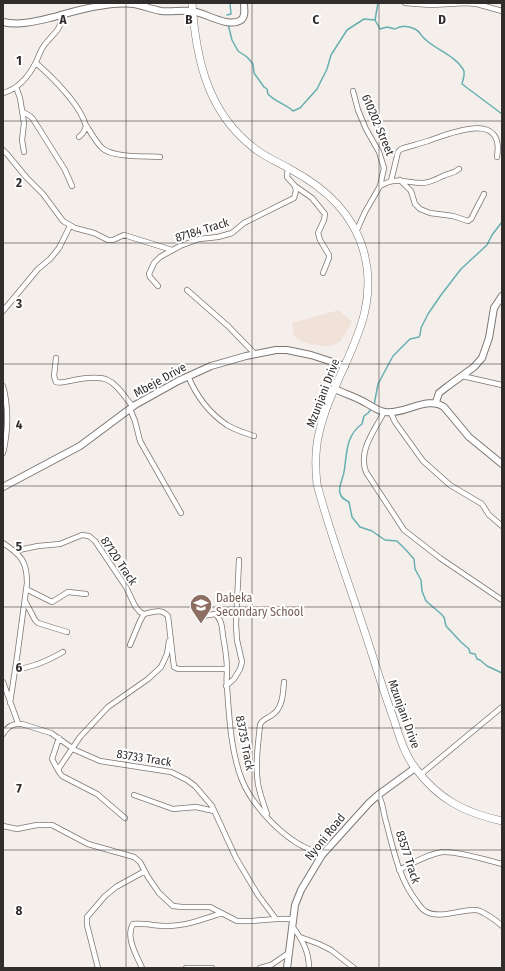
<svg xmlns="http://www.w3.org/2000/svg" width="505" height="971" font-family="'Fira Sans Condensed',sans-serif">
<rect width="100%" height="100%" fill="#f5efeb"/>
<path fill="#f0e2d9" d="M339 310 352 322 341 341 334 345 326 346 313 345 301 341 294 336 292 323Z"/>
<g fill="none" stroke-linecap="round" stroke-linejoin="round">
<path stroke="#67afb0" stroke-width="1.5" d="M227 15 231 14 230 3
M375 20 378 3
M228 24 232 40 238 51 247 57 253 64 254 73 264 87 267 89 268 94C275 102 286 104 293 111L300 108 317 89 327 69 331 55 347 30 364 19 375 20 380 29 387 27 395 29C401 25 409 26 415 29 421 32 421 37 426 40 437 50 455 56 463 69 466 73 463 79 462 84L502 114
M374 405 378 384 393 356 410 339 419 337 420 335 421 328 428 314 441 295 461 269 487 245 492 235 502 222
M372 408 368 413 364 416 362 424C345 436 347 455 344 472 343 479 338 486 340 493 341 498 345 500 349 502L352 517 360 527 372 531 385 540 397 541 406 550 414 559 415 569 421 580 422 591 426 601 440 613 444 617 446 626 461 642 469 649 470 653 475 654 477 659 480 660 487 666 502 673"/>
<g stroke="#7d7774" stroke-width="6">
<path id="minor" d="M405 3 431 5 466 3 477 4 502 11
M36 63C51 76 82 106 86 127L83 133 79 137
M16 87 20 98 24 123 22 140 24 152
M353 91 358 110 366 129 379 152 384 168 380 186 365 212 356 232
M3 93C18 89 29 76 36 62 39 56 41 48 46 43 54 33 62 29 62 14
M23 112 30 116 33 119 65 170 72 186
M86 125C91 133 96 142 102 148 113 158 146 156 160 157
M3 150 7 154 26 177 43 194 63 221 75 228 94 233 108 240H113L124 235 172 250
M400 180 411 191 415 204 420 209 430 213 453 216 468 221 471 219 484 194
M391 181 398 152 401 149C410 146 419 144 428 141 451 133 505 110 497 157
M295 186 312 198 325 214 324 220 318 233 320 240 329 255V258L323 273
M380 186C398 176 404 183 422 183 430 183 436 179 443 176 449 173 453 174 459 169
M158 286 150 277 149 274 154 263 160 257 180 246 199 239 218 237 232 233 244 223 294 198 296 191 295 186 287 177 288 167
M187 290 228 326 255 354
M3 311 38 269 50 259 59 248 70 226
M56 358 54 376 56 382C62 384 68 381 74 380 110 373 112 380 133 407
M188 376C196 395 209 413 227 425 235 430 245 433 254 436
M462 376 502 385
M3 386C9 407 8 433 3 453
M130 409 135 421 140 441 181 513
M384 412C374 432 358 450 366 472L404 530 440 558 502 600
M391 413 395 422 423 461 450 485 482 504 489 515 502 526
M3 543C21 555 27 561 27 583L17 657 10 703
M14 551 38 546 60 544 82 535 89 536 95 541 126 587 135 606 140 612 144 614C153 612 161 608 168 616L174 667 178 669H227
M26 589 52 602 68 592 86 594
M25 601 35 620 38 623 67 632
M202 616 215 614C222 619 222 628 223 636 225 647 227 658 227 669 227 675 226 681 227 687 229 716 231 753 242 780 251 803 276 830 297 843 305 848 314 851 322 855
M130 645 140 621 144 614
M16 669C32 668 49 660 63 652
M3 682 18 723
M226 686 234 679 240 669 242 662 237 640 236 624 239 560
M3 734C7 727 13 723 22 724L51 733 75 750 100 761 171 772 187 780 195 786 212 806 236 858 258 895 276 919H292
M59 738 52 759 59 772
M420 775 502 707
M134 795 173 809 196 807 214 811
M378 795C383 802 383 810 385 818 393 847 398 878 417 902 419 905 422 909 425 911 439 920 461 909 476 910 483 911 497 921 502 926
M267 814C264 805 260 795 258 784 255 765 258 745 260 725 262 719 267 719 272 715 283 708 283 693 284 682
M125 818 97 794 62 776 59 772V768L80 737 108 707 148 679 161 667 167 654 169 641
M3 826 17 829 37 825H52L88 844 134 857 140 862 148 877 159 893 173 906 182 907H210L237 921H252L276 919
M399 870C413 863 428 854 443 852 458 851 487 860 502 864
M292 926C302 939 309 951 309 968
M300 937 319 944 331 950 354 968
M98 968 87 925V917L105 896 116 887 145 871
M142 968C137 956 125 937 133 924 144 923 156 926 167 926 186 926 204 919 222 913
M186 968H212
M260 968 271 965 290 952"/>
</g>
<g stroke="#7d7774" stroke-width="8">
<path id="tertiary" d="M3 22C20 26 37 21 54 17 77 10 110 1 134 4 143 6 152 9 161 11 171 12 181 10 191 11 205 12 228 29 241 20 246 16 244 9 244 3
M335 389C345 394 356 397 366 403 372 406 378 411 385 412 405 415 427 395 444 407L469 437 502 464
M436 402 439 393 448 386 474 367 482 358 489 338 494 308 502 296
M3 487 80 446 135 405 178 381 211 366 246 356 276 350H287L311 355 345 366
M287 968 295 905 301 890 322 855 369 803 378 795 415 768"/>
</g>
<g stroke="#7d7774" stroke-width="8">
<path id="secondary" d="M192 3C196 58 207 112 254 148 265 157 278 162 290 169 324 187 352 212 363 249 384 320 334 368 319 433 315 450 315 466 317 484 331 538 352 591 369 645 377 669 384 693 393 717 399 735 404 754 416 769 439 800 466 813 502 821"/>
</g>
<use href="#minor" stroke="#fff" stroke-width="4.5"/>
<use href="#tertiary" stroke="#fff" stroke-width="6"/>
<use href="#secondary" stroke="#fff" stroke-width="7"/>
</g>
<path fill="none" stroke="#302d2c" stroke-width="1" stroke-opacity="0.55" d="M126 3V968M252 3V968M379 3V968M3 121H502M3 243H502M3 364H502M3 486H502M3 607H502M3 728H502M3 850H502"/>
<defs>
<g id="school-pin" transform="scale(1.15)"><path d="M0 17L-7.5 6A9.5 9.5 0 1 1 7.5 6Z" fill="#8d6e63" stroke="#fff"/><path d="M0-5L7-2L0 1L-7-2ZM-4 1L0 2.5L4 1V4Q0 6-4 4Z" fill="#fff"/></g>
</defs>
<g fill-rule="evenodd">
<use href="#school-pin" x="201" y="605"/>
</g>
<g text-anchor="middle" stroke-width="4" stroke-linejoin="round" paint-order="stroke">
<g font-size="12" fill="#302d2c" stroke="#fff">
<text transform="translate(378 125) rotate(67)" y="4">610202 Street</text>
<text transform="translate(202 230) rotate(-17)" y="4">87184 Track</text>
<text transform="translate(160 380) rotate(-29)" y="4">Mbeje Drive</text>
<text transform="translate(323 393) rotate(-69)" y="4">Mzunjani Drive</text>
<text transform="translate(119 561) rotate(56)" y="4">87120 Track</text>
<text transform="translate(404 714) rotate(70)" y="4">Mzunjani Drive</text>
<text transform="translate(245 743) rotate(79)" y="4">83735 Track</text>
<text transform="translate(144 758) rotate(9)" y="4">83733 Track</text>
<text transform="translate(325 837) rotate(-51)" y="4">Nyoni Road</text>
<text transform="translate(408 857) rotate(72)" y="4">83577 Track</text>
</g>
<g font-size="12" fill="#785e54" stroke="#fff" text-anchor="start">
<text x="216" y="602">Dabeka<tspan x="216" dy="14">Secondary School</tspan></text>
</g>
</g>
<g font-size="13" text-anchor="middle" font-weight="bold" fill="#302d2c" stroke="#fff" stroke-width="4" stroke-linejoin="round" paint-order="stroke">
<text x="63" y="24">A</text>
<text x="189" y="24">B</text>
<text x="316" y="24">C</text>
<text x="442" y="24">D</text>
<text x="19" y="65">1</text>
<text x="19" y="187">2</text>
<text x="19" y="308">3</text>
<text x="19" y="429">4</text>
<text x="19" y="551">5</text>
<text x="19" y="672">6</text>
<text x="19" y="793">7</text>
<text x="19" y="915">8</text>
</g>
<rect width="505" height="971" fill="none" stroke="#302d2c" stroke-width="8"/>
</svg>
